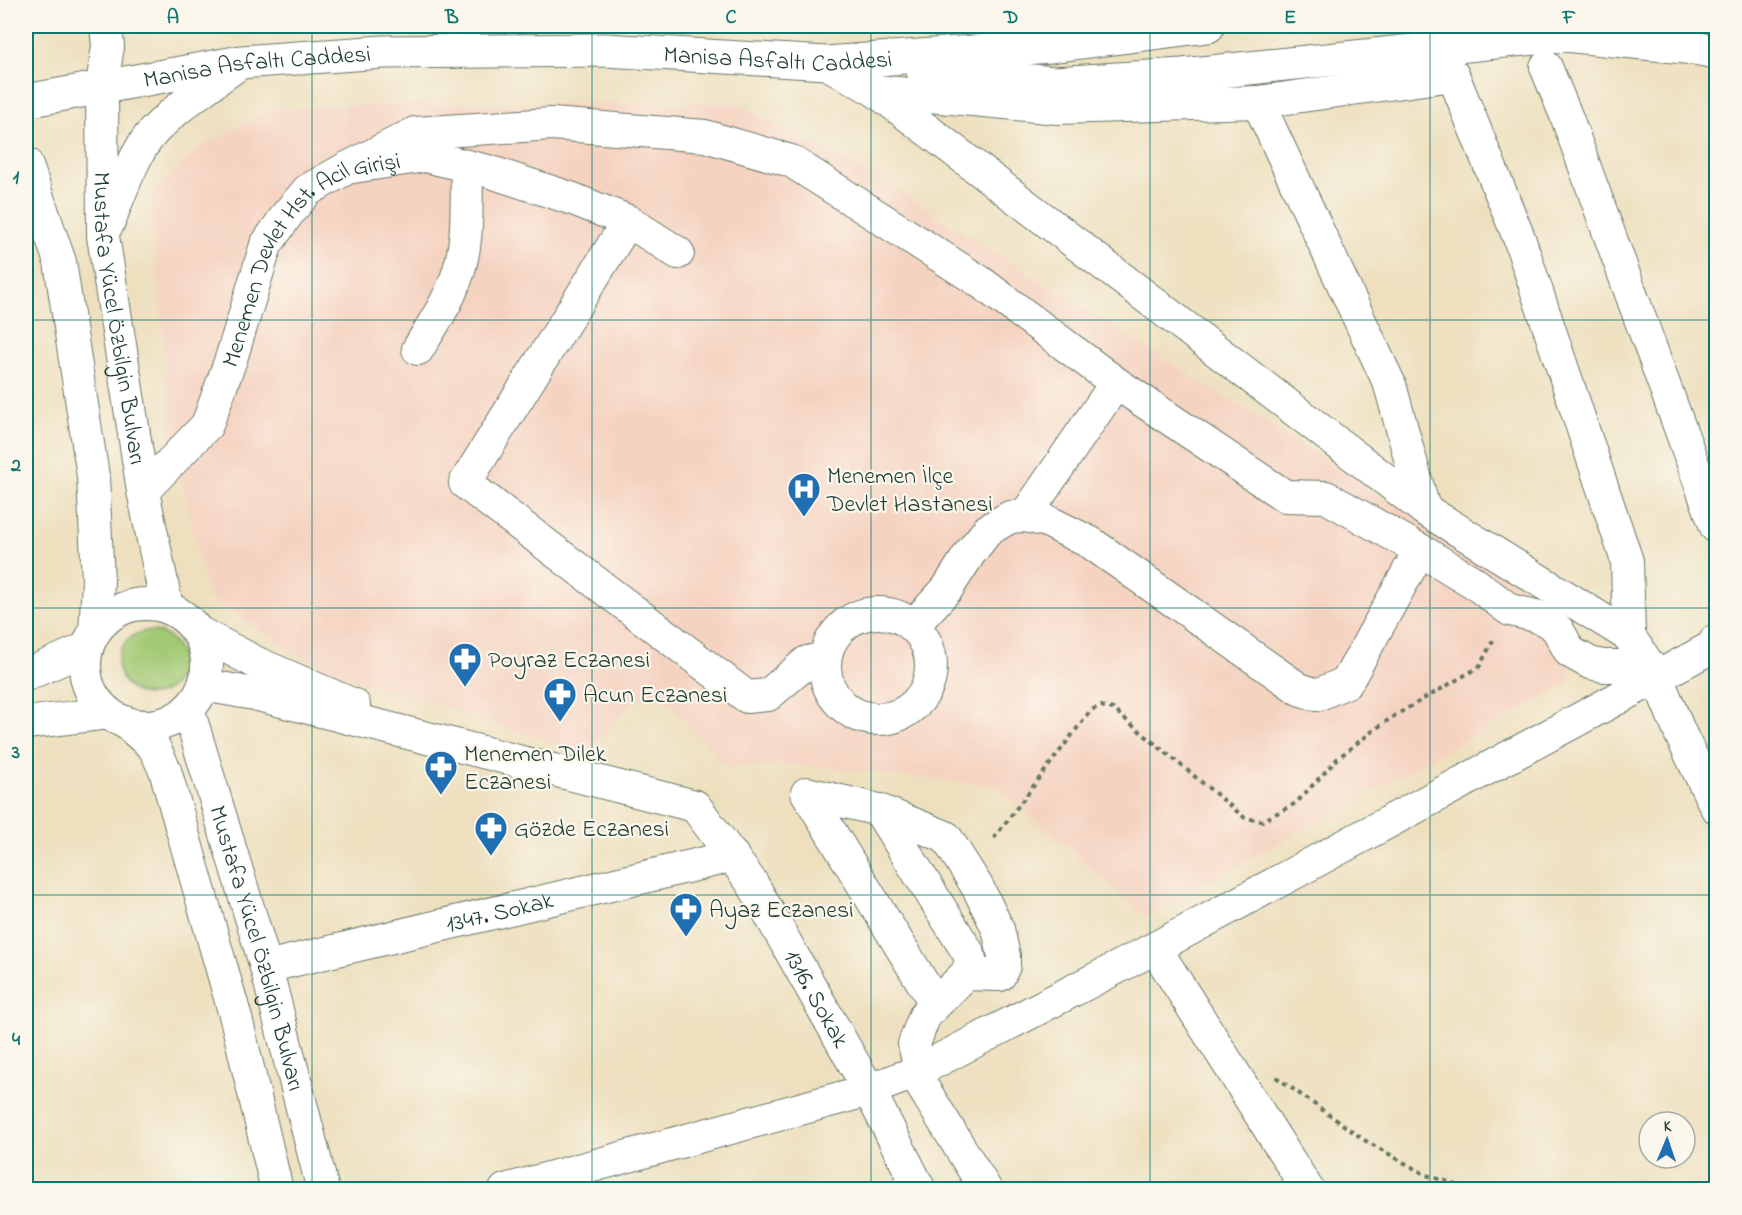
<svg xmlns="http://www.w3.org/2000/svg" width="1742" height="1215" font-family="'Indie Flower',sans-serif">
<rect width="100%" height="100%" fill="#fbf7ec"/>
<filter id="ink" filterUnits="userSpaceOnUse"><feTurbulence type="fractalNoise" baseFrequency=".0167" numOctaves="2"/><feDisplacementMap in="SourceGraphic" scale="12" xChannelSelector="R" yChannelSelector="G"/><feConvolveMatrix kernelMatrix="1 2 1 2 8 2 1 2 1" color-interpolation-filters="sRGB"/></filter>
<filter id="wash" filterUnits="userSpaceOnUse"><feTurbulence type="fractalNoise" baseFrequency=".008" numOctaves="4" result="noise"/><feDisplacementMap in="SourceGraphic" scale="24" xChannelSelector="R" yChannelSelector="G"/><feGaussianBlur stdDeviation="1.35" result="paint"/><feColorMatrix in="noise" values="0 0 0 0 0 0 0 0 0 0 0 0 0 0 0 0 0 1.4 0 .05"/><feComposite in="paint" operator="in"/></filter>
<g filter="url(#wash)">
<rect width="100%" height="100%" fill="#eee0bf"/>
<path fill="#f5d3c1" d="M734 103 882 181 1576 618 1568 684 1145 916 996 786 791 764 728 768 664 699 633 702 587 754 316 666 208 597 172 439 151 196 196 149 273 109 391 104Z"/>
<path fill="#a2c973" stroke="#608354" stroke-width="1.5" d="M118 663a32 32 0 1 1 64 0a32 32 0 1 1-64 0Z"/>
</g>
<g filter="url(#ink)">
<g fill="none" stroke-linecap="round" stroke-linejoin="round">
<g stroke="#677665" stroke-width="34">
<g id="minor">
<path id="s1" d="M106 26 108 46 102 85 103 236 143 491 167 607"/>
<path d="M826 63 876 91 1424 509 1629 636"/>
<path d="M1546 67 1567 118 1716 527"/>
<path d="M876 91 1058 108 1258 102 1453 75 1519 238 1627 561 1629 636 1657 677 1680 733 1716 807"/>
<path d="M1258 102 1390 385 1424 509"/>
<path d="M26 163 60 262 93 476 98 581 95 631"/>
<path d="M347 168 415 133 552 124 705 136 791 161 979 281 1116 383"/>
<path d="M628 221 465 483 747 697 768 695 807 662 825 658"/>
<path d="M108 224C119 197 134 152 153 132 178 105 212 84 241 62"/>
<path d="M418 349C433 324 451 298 459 270 469 237 466 200 467 166"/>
<path id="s2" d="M143 491 207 425 231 359 266 245 289 212 308 190 347 168 425 156 488 171 573 199 628 221 678 253"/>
<path d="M1025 516 1116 383 1285 496 1326 497 1420 550 1473 582 1510 610 1536 616 1551 623 1558 630 1570 652 1590 663 1603 666H1628L1657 677"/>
<circle cx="146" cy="665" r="61"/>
<circle cx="878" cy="666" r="53"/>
<path d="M913 626 947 589 970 553 988 530 1010 517 1025 516 1047 521 1091 543 1299 689 1317 695 1347 682 1420 550"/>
<path d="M198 632 257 663 354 705"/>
<path d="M26 675 87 648"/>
<path id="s3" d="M204 685 254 694 695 806 752 883 869 1090 920 1190"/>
<path id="s4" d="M188 709 266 967 323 1190"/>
<path d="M125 722 154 747 165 770 237 1022 277 1190"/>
<path d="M26 723 108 713"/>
<path d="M879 810 969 954 971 964 966 974 925 1015 914 1044 920 1070"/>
<path d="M1155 948 1308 1190"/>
<path id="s5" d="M266 967 733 856"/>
<path d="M935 1003 807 793 879 810 946 837 978 888 998 929 1004 956V966L1000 975 966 974"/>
<path d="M914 1073 1155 948 1657 677 1712 647 1716 640"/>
<path d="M505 1190 869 1090 914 1073 986 1190"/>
</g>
</g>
<g stroke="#677665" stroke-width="35">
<g id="highway">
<path d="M923 71 1054 83 1182 75 1564 35 1694 48 1716 52"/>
<path id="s6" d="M26 101 241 62 383 52 605 50 826 63 1051 46 1208 26"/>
</g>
</g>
<path stroke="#677665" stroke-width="4" stroke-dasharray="4.5 4.5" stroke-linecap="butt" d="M994 838 1091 710 1101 706 1113 709 1245 818 1262 821 1296 803 1338 758 1374 730 1394 716 1479 667 1495 637
M1276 1077 1366 1141 1426 1175 1452 1183 1465 1190"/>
<use href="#minor" stroke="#fff" stroke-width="32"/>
<use href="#highway" stroke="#fff" stroke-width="33"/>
</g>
</g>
<path fill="none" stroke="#0f766e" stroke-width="1.5" stroke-opacity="0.55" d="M312 26V1190M592 26V1190M871 26V1190M1150 26V1190M1430 26V1190M26 320H1716M26 608H1716M26 895H1716"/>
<defs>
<g id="hospital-pin" transform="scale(1.725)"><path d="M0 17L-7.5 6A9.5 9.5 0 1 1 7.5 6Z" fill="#1f6fb2" stroke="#fbf7ec"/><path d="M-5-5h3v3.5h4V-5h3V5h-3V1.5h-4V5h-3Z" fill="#fff"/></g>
<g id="pharmacy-pin" transform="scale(1.725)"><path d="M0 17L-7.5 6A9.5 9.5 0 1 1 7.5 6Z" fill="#1f6fb2" stroke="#fbf7ec"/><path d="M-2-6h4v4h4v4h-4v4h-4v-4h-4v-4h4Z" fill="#fff"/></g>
</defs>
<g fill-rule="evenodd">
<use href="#hospital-pin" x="804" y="489"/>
<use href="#pharmacy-pin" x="465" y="659"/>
<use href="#pharmacy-pin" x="560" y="694"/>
<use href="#pharmacy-pin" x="441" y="767"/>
<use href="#pharmacy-pin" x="491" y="828"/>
<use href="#pharmacy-pin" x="686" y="909"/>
</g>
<g text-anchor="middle" stroke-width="4.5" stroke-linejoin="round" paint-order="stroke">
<g font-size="24" fill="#1f3d34" stroke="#fbf7ec">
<text dy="8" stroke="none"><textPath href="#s6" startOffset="756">Manisa Asfaltı Caddesi</textPath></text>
<text dy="8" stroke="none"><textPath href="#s6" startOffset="234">Manisa Asfaltı Caddesi</textPath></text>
<text dy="8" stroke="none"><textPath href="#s2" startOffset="302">Menemen Devlet Hst. Acil Girişi</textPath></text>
<text dy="8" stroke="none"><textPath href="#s1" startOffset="294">Mustafa Yücel Özbilgin Bulvarı</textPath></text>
<text dy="8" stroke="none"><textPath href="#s5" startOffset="240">1347. Sokak</textPath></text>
<text dy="8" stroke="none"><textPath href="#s4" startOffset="249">Mustafa Yücel Özbilgin Bulvarı</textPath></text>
<text dy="8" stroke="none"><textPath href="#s3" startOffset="734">1316. Sokak</textPath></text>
</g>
<g font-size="24" fill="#1f3d34" stroke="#fbf7ec" text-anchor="start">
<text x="827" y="483">Menemen İlçe<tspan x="827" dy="28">Devlet Hastanesi</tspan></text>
<text x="488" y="667">Poyraz Eczanesi</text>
<text x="583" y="702">Acun Eczanesi</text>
<text x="464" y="761">Menemen Dilek<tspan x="464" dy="28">Eczanesi</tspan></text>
<text x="514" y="836">Gözde Eczanesi</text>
<text x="709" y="917">Ayaz Eczanesi</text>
</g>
</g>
<rect width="1742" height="1215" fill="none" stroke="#fbf7ec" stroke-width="66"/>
<g transform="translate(1667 1140) rotate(2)"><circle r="28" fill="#fbf7ec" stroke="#a3ada2" stroke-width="1.5"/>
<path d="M0-4.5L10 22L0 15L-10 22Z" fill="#1f6fb2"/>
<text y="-9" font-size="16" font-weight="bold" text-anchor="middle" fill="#1f3d34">K</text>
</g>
<rect x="33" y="33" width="1676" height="1149" fill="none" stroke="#0f766e" stroke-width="2"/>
<g font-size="20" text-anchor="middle" font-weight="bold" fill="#0f766e">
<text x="173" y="23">A</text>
<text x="452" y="23">B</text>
<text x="731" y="23">C</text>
<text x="1011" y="23">D</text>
<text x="1290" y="23">E</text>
<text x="1569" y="23">F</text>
<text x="16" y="183">1</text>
<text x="16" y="471">2</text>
<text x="16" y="758">3</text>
<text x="16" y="1045">4</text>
</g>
</svg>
